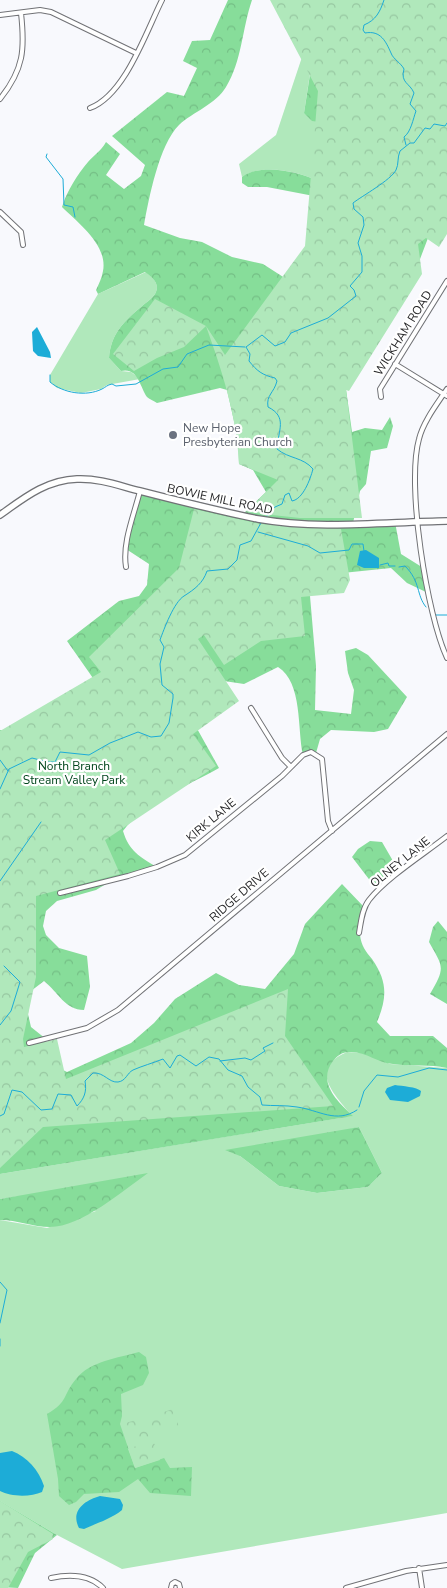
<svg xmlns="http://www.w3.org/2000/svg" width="447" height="1588" font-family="'Nunito Sans',sans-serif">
<defs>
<pattern id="forest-crowns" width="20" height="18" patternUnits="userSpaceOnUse" patternTransform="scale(1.25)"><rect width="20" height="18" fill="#87dd9a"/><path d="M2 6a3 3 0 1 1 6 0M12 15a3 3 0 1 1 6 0" fill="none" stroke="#74be85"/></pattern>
<pattern id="park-crowns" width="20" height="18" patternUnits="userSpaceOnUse" patternTransform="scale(1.25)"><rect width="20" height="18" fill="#b0e8bb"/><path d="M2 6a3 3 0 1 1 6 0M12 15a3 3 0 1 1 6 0" fill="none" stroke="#97c7a1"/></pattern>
</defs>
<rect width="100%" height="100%" fill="#f8f9fd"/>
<path fill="#b0e8bb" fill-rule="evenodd" d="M321 0 304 113 350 126 316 180C296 171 262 163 242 177L239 164 276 135Z
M146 272C152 277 161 284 155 294 152 299 145 303 141 307 123 322 111 334 109 358L121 371 131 372 140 379 107 385 101 389 81 393 57 388 50 382V375L98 294Z
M347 1052 365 1053 390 1064 447 1068V1513L122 1569 57 1535 0 1501V1220L47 1228 96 1211 20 1196 0 1199V1174L352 1116C335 1095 307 1069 347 1052ZM359 1127 382 1173 368 1187 317 1193 279 1186 240 1156Z"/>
<path fill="url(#forest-crowns)" d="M228 0H252C242 29 242 61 226 87 216 104 193 112 179 125 159 145 149 198 144 225L180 238 202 242 232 257 263 264 291 282H300L319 197 267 187H248L242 183V177C261 163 296 171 316 180L350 126 312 121 304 113 313 55 447 0 428 238 417 267 346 389 352 432 365 428 382 430 390 417 393 426 387 448 371 451 366 484 360 491 353 523 395 522 401 554 425 569 428 593 407 583 391 568 323 575 313 582 310 596 316 666 315 710 351 714 354 690 348 673 345 651 356 648 368 655 407 697 388 729 374 732 331 730 320 739 316 753 303 755C297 729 303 683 278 667L244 684 224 681 190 716 219 768C189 785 144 803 123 831 129 851 140 857 157 867L111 881 96 890 57 901 46 911 43 926 46 935 59 948 87 956 90 987 84 1010C65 1010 58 992 44 981L31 991 28 1014 31 1027 46 1039 49 1063 67 1072 131 1043 154 1023 175 999 216 973 239 985 265 989 294 954 305 924 342 884 365 908C363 916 359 927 360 935 361 945 366 952 372 959 388 982 387 998 377 1022L390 1036H433L447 1048V1068C429 1064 411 1067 393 1064 377 1063 366 1051 349 1052 342 1052 337 1056 333 1061 317 1082 337 1101 353 1116L0 1174V730L32 734 95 681 67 641 119 601 139 596 147 585 149 564 126 549 140 491 242 515 266 492 253 470 239 464 238 439 227 390 220 388 157 403C154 401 149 399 147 397 140 387 138 367 121 371L109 358C111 334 123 322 141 307 145 303 152 299 155 294 161 284 152 277 145 272L98 294 96 290C99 284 102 277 103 271 108 245 78 223 62 207 67 191 77 175 88 162 94 155 101 151 106 142L120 154 106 175 124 189 141 176 145 165 112 136 167 92 184 96 197 68 183 61 192 41 210 40Z
M370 841 382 842 400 873 378 891 352 857 358 849Z
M438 921 447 932V1004L430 994C446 967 443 967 429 942L433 927Z
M359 1127 382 1173 368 1187 317 1193 279 1186 240 1156 225 1150Z
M148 1173C124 1190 81 1227 50 1227 33 1227 17 1220 0 1220V1199Z
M139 1352 146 1357 149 1373 143 1385 121 1394 122 1416 120 1424 135 1468 164 1458 170 1468 192 1467 191 1496 150 1493 138 1479 119 1492 84 1494 76 1502 69 1505 59 1496 58 1479 47 1414C69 1401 62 1396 76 1379 90 1361 118 1358 139 1352Z
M0 1501 57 1535 35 1553 18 1588 0 1587Z"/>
<path fill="url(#park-crowns)" d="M270 0H447V234L439 247 426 238 418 244 422 274 349 391 346 390 362 518H300L246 512 278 480 239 464C237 416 222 371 206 326L184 347 157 358 134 371 113 354 155 299 206 326 225 355 305 246 318 91Z
M194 509 261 524 341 529 350 580 344 593 301 597 305 636 261 641 224 665 204 635 198 639 239 701 193 734 216 766 105 840 120 874 36 896V977L23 1039 24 1047 57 1039 66 1079 288 989 285 1036 333 1106 43 1127 0 1168V731L101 672 89 657 179 568Z
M173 1409 179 1427 154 1435 148 1417Z
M146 1417 151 1436 127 1443 122 1424Z
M153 1440 160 1460 135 1468 128 1449Z
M0 1501 53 1534V1539L28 1552 8 1588H0Z"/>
<path fill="#1dacd7" d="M37 327 50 352 51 358 38 356 33 351 32 332Z
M366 550 379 558V568H364L357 565 360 551Z
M395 1085C402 1086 417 1087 421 1091L420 1096 408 1102 390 1100 385 1092 387 1088Z
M12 1451C27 1457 39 1470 44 1486L42 1492C31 1497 11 1497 0 1491V1453Z
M100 1496 120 1499 123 1505 122 1510C111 1519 97 1523 84 1529L79 1528C70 1511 85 1500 100 1496Z"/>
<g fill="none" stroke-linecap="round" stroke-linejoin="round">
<path stroke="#1dacd7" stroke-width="1" d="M384 0C380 12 376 20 364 25L363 30 365 33C381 30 386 42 391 53 393 59 401 63 404 69 400 83 410 83 414 93L410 104 416 111C413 119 411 132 404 137L406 145
M47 154 46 157 63 179 64 205 73 207 75 217
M50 375V382C63 393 86 397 102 389 106 387 107 385 112 384L116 386 136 384 163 369 178 367 187 354 209 345 245 347
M265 518 275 507 282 504 285 495 289 493 292 501C303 499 310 480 313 469 303 457 289 459 277 449 278 430 288 417 268 407 266 395 274 393 277 381L275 378C262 375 257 371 249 361L250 354 246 347 262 335 275 346 285 342 291 333 328 318 356 296 354 290 350 286 362 272V256L358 243 364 225 363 217 354 209 353 203C362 196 391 180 396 170 399 164 397 158 400 151L410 143H414L425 128 430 129 434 124 445 126 447 123
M258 532 308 546 320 553 349 550 352 544H363L364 551
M380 565 388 563 389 566H395
M399 567 405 566C421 582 416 595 426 607
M436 615H447
M0 760 8 771
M0 789 9 769 32 758 48 762H55L60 752 89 755 110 743 138 732 151 737 161 736 169 723 173 698V694L162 685 160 664 164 647 160 640C164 629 174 602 184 596 195 589 203 583 207 571L228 569 237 560 240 545 251 541 262 521
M0 881 41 822
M0 1025 11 1011 20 982 4 966
M220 1061 245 1058 251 1060 265 1051 263 1048 273 1043
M359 1107 364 1091 377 1075 398 1077 429 1068 447 1070
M0 1116 4 1114 12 1090 22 1092 41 1110 52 1109 58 1094 71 1095 77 1106C84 1099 87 1092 85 1081L93 1073C104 1072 109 1083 118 1082 126 1081 127 1073 133 1070 142 1066 153 1063 163 1059L170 1068 177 1056 180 1055 196 1066 209 1057 219 1059 228 1070 242 1076 248 1087 260 1097 262 1105C273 1106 285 1105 297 1107 319 1110 336 1124 357 1110
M0 1282 7 1290 0 1323
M0 1339V1346"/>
<g stroke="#717276" stroke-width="6">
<path id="street" d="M0 15 40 10 51 12 136 53
M0 99C24 69 25 49 21 13
M90 108C125 95 146 32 162 0
M0 212 21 232 23 245
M395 364 447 396
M447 389C437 404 423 422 419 439 406 485 427 615 447 658
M381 397 380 389 447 281
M126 567C122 543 134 515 140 491
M251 708 282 758 291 767
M60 893 128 876 157 867 185 855 282 776 303 755 311 752 322 759 328 821 332 831
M359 933C361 922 362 909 369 900 386 878 424 854 447 836
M29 1043 87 1028 118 1010 447 734
M419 1568 422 1588
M51 1578C70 1574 89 1574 103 1588
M171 1588 172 1584 175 1582 179 1584 180 1588
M346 1588 406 1571 447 1565"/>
</g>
<g stroke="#717276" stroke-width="8">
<path id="secondary" d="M0 515C24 498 46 480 77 479 99 478 120 486 140 491 179 501 218 511 258 519 320 530 385 522 447 521"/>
</g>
<use href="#street" stroke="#fff" stroke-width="4"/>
<use href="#secondary" stroke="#fff" stroke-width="5.5"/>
</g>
<circle fill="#6b7280" stroke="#fff" stroke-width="2" cx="173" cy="435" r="5"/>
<g text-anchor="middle" stroke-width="4.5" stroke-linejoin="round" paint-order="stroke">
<g font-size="12" fill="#252527" stroke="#fff">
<text transform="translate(403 333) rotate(-58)" y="4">WICKHAM ROAD</text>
<text transform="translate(220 499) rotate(12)" y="4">BOWIE MILL ROAD</text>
<text transform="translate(211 820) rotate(-40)" y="4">KIRK LANE</text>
<text transform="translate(400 862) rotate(-39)" y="4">OLNEY LANE</text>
<text transform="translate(239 895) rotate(-41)" y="4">RIDGE DRIVE</text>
</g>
<g font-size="12" fill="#5b616d" stroke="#fff" text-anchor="start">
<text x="183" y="432">New Hope<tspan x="183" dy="14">Presbyterian Church</tspan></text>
</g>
<g font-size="12" fill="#00451c" stroke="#fff">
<text x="74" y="770">North Branch<tspan x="74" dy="14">Stream Valley Park</tspan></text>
</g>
</g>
</svg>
